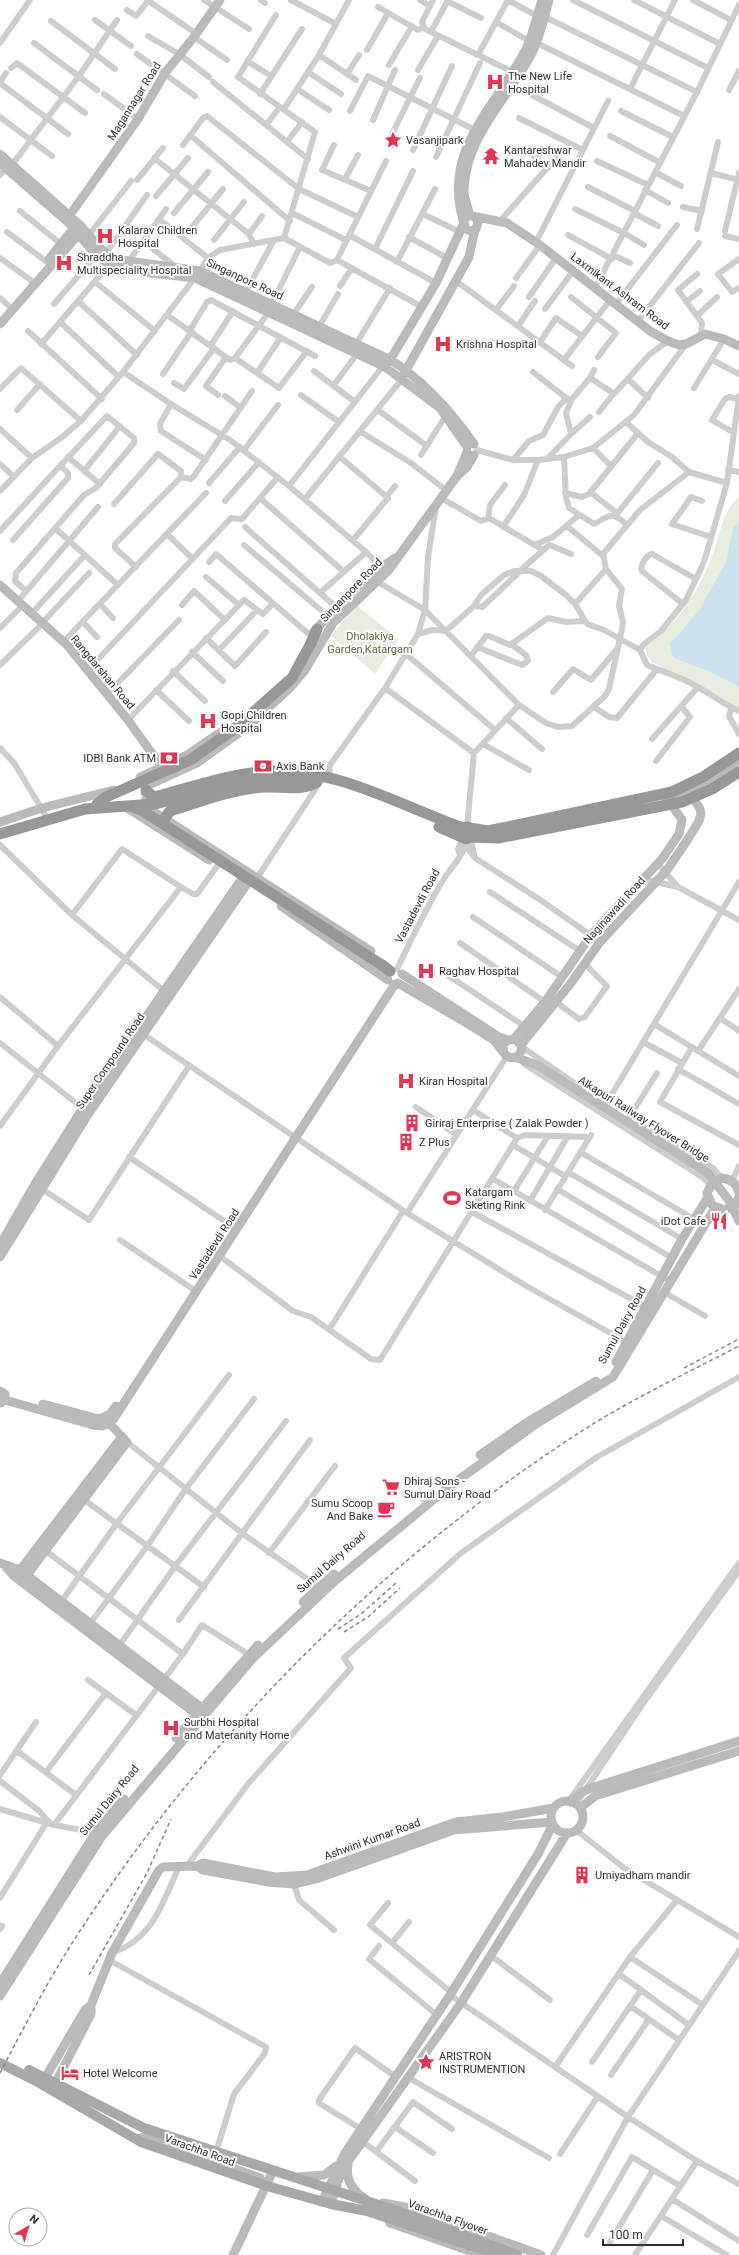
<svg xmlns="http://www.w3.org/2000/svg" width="739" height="2255" font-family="Roboto,sans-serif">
<rect width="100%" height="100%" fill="#fff"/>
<path fill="#e7edde" d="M739 497V715L726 700 652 662 647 655 645 647C678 625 701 588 714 551 721 531 722 512 739 497Z
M356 605 399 639 375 674 331 636Z"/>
<path fill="#cbe2ec" d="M739 521V686H738L706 670 674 658 671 652 670 644 700 609 726 562 733 528Z"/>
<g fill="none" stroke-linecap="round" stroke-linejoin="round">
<path stroke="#cdcdcd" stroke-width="6" d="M147 0 197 34
M204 0 249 29
M261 0 265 3
M291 0 336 24
M420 0 430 6
M433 0 422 22 425 29 515 73
M508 0 537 16
M573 0 708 68
M634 0 720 44
M693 0 731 20
M447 1 481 18
M378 7 418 30 423 27
M127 10 136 16 148 1
M276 15 238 77 315 132 284 238 220 250 208 258 200 271 123 372 171 404 230 440 289 486 366 552 381 567
M545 17 697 92
M95 20 131 46
M51 21 115 69
M496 22 529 41
M431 32 448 0
M148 36 179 54 209 77
M194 37 227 60
M0 43 30 0
M34 43 97 90
M537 43 684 116
M367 50 388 13
M137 54 195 96
M319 55 356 80
M478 55 508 0
M247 61 271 76
M389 65 412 26
M11 68 17 63 85 113
M418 70 438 36
M308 72 341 94
M6 73 1 81V84L68 134
M347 74 359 55
M213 82 308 159
M297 89 329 110
M630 89 675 0
M729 90 739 71
M104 94 138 119
M260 94 302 29
M530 94 594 128
M284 109 319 55 349 0
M350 111 368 76 475 130
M621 111 673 137
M0 117 52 156
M519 118 583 150
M373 120 395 70
M266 125 277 111
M392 134 420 78
M190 135 290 221
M610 136 659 162
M287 142 302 122
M183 145 203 118 207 116 299 189 358 217
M334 145 322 170 371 191
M413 150 452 66
M533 155 548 168
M436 157 480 63
M154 158 249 234 254 244
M597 161 648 185
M12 165 79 76 117 20
M655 172 681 186
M711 173 739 180
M0 175 8 166
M345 179 358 155
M137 180 163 148
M588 187 635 211
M645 190 668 203
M156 196 188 158
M683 207 702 211
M575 209 624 233 644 245
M20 211 61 244
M174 213 208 172
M292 213 346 240
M634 213 658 226
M423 214 460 232
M159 219 208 258
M501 220 556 158
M193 226 223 189
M697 229 718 142
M725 231 739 173
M7 232 47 262
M249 234 262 216
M89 235 131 181
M349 235 436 283
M568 235 612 259
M725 236 739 239
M409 237 447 258
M284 238 330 263 337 260 386 161
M214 240 244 202
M143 241 176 267
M536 242 608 101
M375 249 413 171
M106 253 147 195
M613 255 630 263
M0 258 32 281
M739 259 718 274 732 292 739 288
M337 260 422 307
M129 261 166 209
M397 262 435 189
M697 274 678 290 702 323 701 335
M516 278 540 245
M456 281 572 366
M95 282 155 331
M340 286 352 268
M595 288 697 92 739 5
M245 293 274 240
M529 297 556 258
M571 297 616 333 598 357
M0 298 9 306
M78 301 137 355
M686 302 700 291
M54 304 96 255
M616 304 677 225
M271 305 300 247
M545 309 573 271
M496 310 514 286
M167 315 230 360 235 358 279 388 307 351
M293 315 312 287
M697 316 717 297
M638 321 699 243
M60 322 119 377
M518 326 535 301
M319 327 338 294
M190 330 207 302 211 300 315 356
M28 331 102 399
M540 342 556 318 582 336
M41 344 109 265
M356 344 390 288
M211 345 233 311
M235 358 269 312
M564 360 610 300
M712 360 739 374
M314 371 355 402
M533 372 570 401
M257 373 281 337
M163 374 192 331
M590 378 594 370
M628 379 648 398
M174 383 184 389 214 348
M333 386 357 354
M694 388 724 339
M0 389 21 368 81 421
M218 395 206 386 226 357
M301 395 339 422
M225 396 241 408
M739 396 727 483 704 562 686 600 661 631 643 645 640 650 647 665C664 672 681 677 696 686 711 694 725 705 739 711
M171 404 160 424 161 431 206 460
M17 410 40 384
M378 410 427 446
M599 412 614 393
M626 422 648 442 672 457 689 472 727 483
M0 429 32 458
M361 432 411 463 447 491
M734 433 712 420 725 399 729 397 738 399
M571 434 590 417
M593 448 610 465
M244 450 278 405
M477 450 513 460H538L564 457 593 448 634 415 686 344
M421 455 446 415
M68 457 100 484
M340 457 388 498 353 540
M564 457 566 498 569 508 594 524C610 515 612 511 627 525
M548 458 571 434 566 413 572 399 589 379H592L614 394 650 354 668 341
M513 460 529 441 543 435 558 407 567 398
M0 464 14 477
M728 470 739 472
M84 471 120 426
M181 477 191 479 194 476 252 391
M209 483 240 447
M289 486 383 366
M0 491 32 458 61 438 81 421 123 372
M590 492 617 513
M565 493 582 497 589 494 638 433
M387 496 395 486
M260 498 344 572
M441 498 481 521 489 518 543 550
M305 499 402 379
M225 501 259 462
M702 501 691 497 672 524 711 537
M114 504 158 454 181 471V477L115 544V548L136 567
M616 515 658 463
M488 518 490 505 505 485
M245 527 336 607
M503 527 524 495 538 460
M568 527 603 556
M55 528 118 585
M0 531 58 468 62 467 68 473V478L13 540
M167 534 193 559
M244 545 328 616
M534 545 553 537 579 515
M209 562 216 554 311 636
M206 577 239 605
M378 582 425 610 519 705 546 723 558 727 572 726 605 696 609 689 622 629 623 622 619 606 622 589 606 569 603 554 640 510 689 472
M26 591 15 581 16 573 84 495 96 488 134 443V438L107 416 61 465
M320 593 366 552
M18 601 98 507
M100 604 113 618
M575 604 606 569
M683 604 643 572 641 569C642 563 646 555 652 554L696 579
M182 605 194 591 225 620
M474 606 482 607C506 586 525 564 550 545L571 554
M32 613 85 555
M83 622 97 637
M42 623 89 573
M0 628 19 609
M418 634 432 630 446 631 474 606 481 595 504 575 514 571H531L541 576 566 595 575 604 587 624 604 630 640 650
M206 638 235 666 266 632
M63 642 206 493
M477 647 522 665 528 661 526 655 511 644
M219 650 257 610
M192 652 223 681
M406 654 495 730
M471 656 486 636H489L510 645 548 618 566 622 584 621
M0 665 39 627
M88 670 231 518 242 519 278 477
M173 671 205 701
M385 688 474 753 467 827
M156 690 189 721
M553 692 573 669 591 680 617 649
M107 694 179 620
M594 707 609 717 617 718 657 669
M731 709 729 716 739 734
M506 718 542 749
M128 720 244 600 263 614 273 603
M652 739 698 687
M483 744 529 770
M0 748 14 763 49 821
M474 753 519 705
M656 761 690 717 681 706
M329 777 330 765 385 688 418 634 425 610 428 557 436 506
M470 837 475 858
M467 839 468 849 475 858 542 901 600 942
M0 845 72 915 164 991
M460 856 458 849 463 838
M658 864 678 887
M643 879 678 887 739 920
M255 881 320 782
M490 892 580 951
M72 915 122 849 181 887
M473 917 562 977
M460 943 545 1002
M397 969C412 938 427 906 445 877 453 865 463 856 466 844
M446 974 524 1026
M0 997 58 1046
M556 1002 579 1019 585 1017 607 986 584 963
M720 1018 739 1031
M654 1024 739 1076
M140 1032 407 1213 528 1287 630 1344
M643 1042 682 1063
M0 1043 85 1110
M522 1047 583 1089
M692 1047 660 1102 739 1145
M698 1051 739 989
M524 1064 702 1177 711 1185
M678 1069 739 1104
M606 1104 739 882
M416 1107 457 1135
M473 1110 517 1138
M629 1118 657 1073
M638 1124 713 1168 722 1178
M0 1126 58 1046 181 887 193 894H197L218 865
M513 1145 565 1176
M580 1152 694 1219
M129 1157 233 1227
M568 1172 682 1239
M493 1179 670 1281
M732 1181 739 1166
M39 1187 89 1220 189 1066
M557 1189 672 1258
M514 1191 548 1136
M530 1201 568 1136
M545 1210 591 1135
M472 1212 646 1307
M407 1213 507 1056
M120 1240 193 1289
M217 1254 293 1311 311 1317 371 1359 380 1360 517 1138 525 1135 589 1137
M664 1292 705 1316
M329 1330 403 1211
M127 1442 243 1534 322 1589
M420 1495 427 1504
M83 1499 204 1587
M46 1551 183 1654
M269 1553 335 1466
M61 1602 117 1523 229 1375
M179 1620 310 1440
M89 1625 148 1545 185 1490 254 1399
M119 1646 176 1565 286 1421
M88 1680 136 1715
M17 1751 76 1795
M46 1772 106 1693
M0 1775 36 1722
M0 1781 38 1810 50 1823
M570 1799 739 1563
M576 1804 642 1705 739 1571
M0 1809 54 1825 97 1833
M54 1825 183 1654 202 1625 248 1654
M576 1830 624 1868 739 1937
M186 1867 248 1784 351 1668 344 1658 460 1554 509 1519 597 1457 739 1377
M294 1884 299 1900 334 1930
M0 1898 47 1822
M388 1903 370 1925 452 1993
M0 1925 2 1926 0 1929
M392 1943 409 1922
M379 1946 369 1959 437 2015
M112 1953C154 1938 161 1905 179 1867
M490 1955 550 2000
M630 1957 677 1900
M109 1960 266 2047 265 2053 234 2094 216 2152
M619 1974 689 2025
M450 1995 628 2117 697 2161 739 2184
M630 2006 679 2040
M592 2062 641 1990
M555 2067 630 1957 703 2005
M611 2075 649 2019
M407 2077 549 2158
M395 2127 433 2153
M361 2129 319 2103V2100L355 2048 396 2077
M362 2141 415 2181
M376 2152 413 2102 452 2129
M560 2154 598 2096
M672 2199 739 2241
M661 2216 727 2255
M587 2235 632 2157 680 2186
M610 2242 653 2170
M553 2255 628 2117 739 1951
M635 2255 697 2161"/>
<path stroke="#bababa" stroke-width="9" d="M0 154 80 225 100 248 114 259 200 271 391 360C425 382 451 411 474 444
M0 163 69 223 96 255 109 265 125 270 195 278 385 367 440 408 467 447
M70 215 138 119 165 73 194 37 220 0
M470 215C468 208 464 199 464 191 465 137 507 100 531 55 540 38 544 18 549 0
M475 217 478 222 476 229 471 231 466 229 463 220 468 216H472L507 223 540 245 650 331 668 341 679 345 686 344 705 334 724 339 739 346
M463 220C442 149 496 107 526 49 533 34 537 16 542 0
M49 259 73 229
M0 324 78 235
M387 365 436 283 463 225
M404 374 469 257 475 229
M457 476 467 452
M0 585 67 645 128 720 161 766
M313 633C337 605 364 578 395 558
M717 775 739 761
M140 777 187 755 221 732
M145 793 149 785 197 763 247 727 289 689 305 670 333 623 388 571 457 476 467 467 474 455
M671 797 699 790 725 775
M146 799 151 810 371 951
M124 806 209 860
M0 822 42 808 114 790
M281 906 388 980
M402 974 499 1037 508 1040
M398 983C429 1002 462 1019 492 1039 498 1043 502 1054 509 1057 517 1060 523 1053 521 1045L515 1039 508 1040 504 1044 503 1051
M514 1039 545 1002 591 935 662 859 679 834 682 820 664 794
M521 1045 571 983 600 942 667 870 688 839 699 821 701 814 700 809 686 786
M515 1057 539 1066
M739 1193C737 1183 731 1179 722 1178L711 1185 707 1193 712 1205 724 1210 735 1205 739 1197
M0 1245 35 1184 83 1108 241 880
M0 1257 89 1113 247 884
M616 1362 682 1239 708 1197
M0 1391 5 1394V1398L1 1403
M5 1400 93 1425 102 1426 113 1420 395 984
M43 1404 99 1419 110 1414 116 1406
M480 1455 529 1421 596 1381
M0 1563 20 1570 206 1711
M5 1566 15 1577 200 1717
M17 1574 121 1438
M24 1579 127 1442 105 1419
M303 1602 334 1574
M176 1738 258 1645
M551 1817a16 16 0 1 1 32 0a16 16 0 1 1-32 0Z
M570 1802 582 1792 591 1788 739 1741
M580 1808 595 1796 739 1751
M197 1866 203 1870 268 1882 294 1884 319 1878 454 1830 552 1822
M0 1984 96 1832 124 1799
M0 1996 102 1836 253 1658 336 1580 450 1486 536 1424 613 1377 715 1208
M45 2078 85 2010 91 2005
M55 2084 91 2014V2005L112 1953 159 1870 163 1867 197 1866 203 1863 275 1877 307 1875 456 1822 502 1817 554 1808
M137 2139 146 2137 260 2178 264 2185
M348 2165C345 2181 354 2192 367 2200
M298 2177 324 2175 336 2166
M322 2202 345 2153 450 1995 538 1854 553 1824
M383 2203 411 2208 541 2255
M331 2204 339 2178 348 2162 461 2003 567 1833
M390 2223 481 2255
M233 2255 273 2171"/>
<path stroke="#a8a8a8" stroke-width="10" d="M0 2063 36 2081 141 2142 267 2186 331 2204 367 2211 499 2255
M29 2070 144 2128 391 2209"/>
<path stroke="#979797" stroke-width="11" d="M311 643 317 629
M146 790 152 796 155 797C188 788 223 776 258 772 331 764 396 804 463 828
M165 818 170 811C200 802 232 789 263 787 281 786 301 792 317 782
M439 827 466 839 471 836V830L468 827 463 828 460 833 461 836
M470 828 488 831 672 792 703 777 739 753
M470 837 498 838 682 802 712 789 739 772
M382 965 390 971"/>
<path stroke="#858585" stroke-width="1.5" stroke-dasharray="4 3" stroke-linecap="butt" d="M684 1368 739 1339
M338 1629 361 1614 396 1583
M344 1632 368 1617 400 1588
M89 1975 147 1873 171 1819
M0 2073C22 2031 44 1988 69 1948 201 1740 378 1562 585 1429 634 1398 687 1373 739 1346"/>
<path stroke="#bababa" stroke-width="9" d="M539 1066 708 1173 730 1202 739 1221"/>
<path stroke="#a8a8a8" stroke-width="10" d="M391 2209 517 2255"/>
<path stroke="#979797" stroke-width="11" d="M97 804 106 797 190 760 233 730 292 678 311 643
M133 807 143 811 382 965
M0 834 85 809 155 804 242 782 275 779 308 781"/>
</g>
<defs>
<g id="hospital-bare" transform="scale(1.38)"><path d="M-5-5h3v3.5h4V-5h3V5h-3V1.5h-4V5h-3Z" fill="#e23753" stroke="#fff" stroke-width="2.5" paint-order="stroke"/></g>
<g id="sight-bare" transform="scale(1.38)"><path d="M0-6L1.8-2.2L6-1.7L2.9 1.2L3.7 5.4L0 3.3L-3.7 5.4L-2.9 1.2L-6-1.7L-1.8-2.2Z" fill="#e23753" stroke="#fff" stroke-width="2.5" paint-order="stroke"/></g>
<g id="temple-bare" transform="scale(1.38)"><path d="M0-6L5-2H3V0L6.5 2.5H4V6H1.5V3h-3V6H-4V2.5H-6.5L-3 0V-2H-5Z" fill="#e23753" stroke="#fff" stroke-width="2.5" paint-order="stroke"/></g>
<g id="bank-bare" transform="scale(1.38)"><path d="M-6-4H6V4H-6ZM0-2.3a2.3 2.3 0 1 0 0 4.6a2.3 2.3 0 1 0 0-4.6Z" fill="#e23753" stroke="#fff" stroke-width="2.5" paint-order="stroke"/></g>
<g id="building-bare" transform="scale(1.38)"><path d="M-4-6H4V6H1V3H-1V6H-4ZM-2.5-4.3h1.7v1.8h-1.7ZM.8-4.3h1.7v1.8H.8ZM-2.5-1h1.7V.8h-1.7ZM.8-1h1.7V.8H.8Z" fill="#e23753" stroke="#fff" stroke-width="2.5" paint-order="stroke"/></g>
<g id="stadium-bare" transform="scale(1.38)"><path d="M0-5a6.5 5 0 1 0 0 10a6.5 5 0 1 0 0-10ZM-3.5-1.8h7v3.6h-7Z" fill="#e23753" stroke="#fff" stroke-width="2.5" paint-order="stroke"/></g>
<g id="restaurant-bare" transform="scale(1.38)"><path d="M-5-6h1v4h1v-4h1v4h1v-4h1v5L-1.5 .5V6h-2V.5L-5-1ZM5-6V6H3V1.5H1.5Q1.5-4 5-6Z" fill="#e23753" stroke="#fff" stroke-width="2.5" paint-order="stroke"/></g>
<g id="supermarket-bare" transform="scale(1.38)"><path d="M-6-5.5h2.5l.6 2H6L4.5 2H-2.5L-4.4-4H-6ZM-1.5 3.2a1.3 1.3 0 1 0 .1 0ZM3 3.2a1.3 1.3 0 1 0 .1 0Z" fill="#e23753" stroke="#fff" stroke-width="2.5" paint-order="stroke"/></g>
<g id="cafe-bare" transform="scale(1.38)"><path d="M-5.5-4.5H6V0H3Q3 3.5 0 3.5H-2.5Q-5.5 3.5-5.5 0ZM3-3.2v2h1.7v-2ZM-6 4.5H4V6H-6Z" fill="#e23753" stroke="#fff" stroke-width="2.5" paint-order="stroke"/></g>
<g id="hotel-bare" transform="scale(1.38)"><path d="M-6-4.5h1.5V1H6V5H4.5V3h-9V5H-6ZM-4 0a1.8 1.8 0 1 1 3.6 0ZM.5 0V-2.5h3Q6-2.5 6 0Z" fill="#e23753" stroke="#fff" stroke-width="2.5" paint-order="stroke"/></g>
</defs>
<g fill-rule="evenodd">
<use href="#hospital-bare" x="495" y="82"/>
<use href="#sight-bare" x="393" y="140"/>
<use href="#temple-bare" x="491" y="156"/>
<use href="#hospital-bare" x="105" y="236"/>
<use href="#hospital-bare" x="64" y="263"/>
<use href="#hospital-bare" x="443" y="344"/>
<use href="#hospital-bare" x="208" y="721"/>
<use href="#bank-bare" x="169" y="758"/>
<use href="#bank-bare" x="263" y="766"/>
<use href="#hospital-bare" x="426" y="971"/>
<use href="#hospital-bare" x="406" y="1081"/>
<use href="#building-bare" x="412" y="1123"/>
<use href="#building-bare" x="406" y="1142"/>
<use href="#stadium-bare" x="452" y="1198"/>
<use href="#restaurant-bare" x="719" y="1221"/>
<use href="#supermarket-bare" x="391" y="1487"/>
<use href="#cafe-bare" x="386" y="1509"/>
<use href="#hospital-bare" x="171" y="1728"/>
<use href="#building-bare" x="582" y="1875"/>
<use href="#sight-bare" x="426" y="2062"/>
<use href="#hotel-bare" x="70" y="2073"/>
</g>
<g text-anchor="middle" stroke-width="4" stroke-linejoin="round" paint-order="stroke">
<g font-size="11" fill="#303030" stroke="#fff" text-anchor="start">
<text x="508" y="80">The New Life<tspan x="508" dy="13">Hospital</tspan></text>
<text x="406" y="144">Vasanjipark</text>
<text x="504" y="154">Kantareshwar<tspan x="504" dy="13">Mahadev Mandir</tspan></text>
<text x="118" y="234">Kalarav Children<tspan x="118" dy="13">Hospital</tspan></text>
<text x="77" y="261">Shraddha<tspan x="77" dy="13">Multispeciality Hospital</tspan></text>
<text x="456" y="348">Krishna Hospital</text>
<text x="221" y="719">Gopi Children<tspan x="221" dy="13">Hospital</tspan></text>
<text x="156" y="762" text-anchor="end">IDBI Bank ATM</text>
<text x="276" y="770">Axis Bank</text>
<text x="439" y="975">Raghav Hospital</text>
<text x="419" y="1085">Kiran Hospital</text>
<text x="425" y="1127">Giriraj Enterprise ( Zalak Powder )</text>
<text x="419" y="1146">Z Plus</text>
<text x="465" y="1196">Katargam<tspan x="465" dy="13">Sketing Rink</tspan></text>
<text x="706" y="1225" text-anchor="end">iDot Cafe</text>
<text x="404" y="1485">Dhiraj Sons -<tspan x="404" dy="13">Sumul Dairy Road</tspan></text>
<text x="373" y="1507" text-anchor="end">Sumu Scoop<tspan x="373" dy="13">And Bake</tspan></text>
<text x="184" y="1726">Surbhi Hospital<tspan x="184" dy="13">and Materanity Home</tspan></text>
<text x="595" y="1879">Umiyadham mandir</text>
<text x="439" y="2060">ARISTRON<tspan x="439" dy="13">INSTRUMENTION</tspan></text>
<text x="83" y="2077">Hotel Welcome</text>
</g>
<g font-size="11" fill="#303030" stroke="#fff">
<text transform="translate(134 101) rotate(-58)" y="4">Magannagar Road</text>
<text transform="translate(245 279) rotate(25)" y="4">Singanpore Road</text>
<text transform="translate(620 291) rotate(37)" y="4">Laxmikant Ashram Road</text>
<text transform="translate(351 590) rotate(-46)" y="4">Singanpore Road</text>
<text transform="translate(103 672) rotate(50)" y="4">Rangdarshan Road</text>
<text transform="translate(417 906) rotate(-62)" y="4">Vastadevdi Road</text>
<text transform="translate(614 910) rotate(-48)" y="4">Naginawadi Road</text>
<text transform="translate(110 1061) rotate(-56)" y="4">Super Compound Road</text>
<text transform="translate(644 1119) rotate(32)" y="4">Alkapuri Railway Flyover Bridge</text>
<text transform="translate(214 1244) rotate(-57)" y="4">Vastadevdi Road</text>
<text transform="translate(622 1325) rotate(-61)" y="4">Sumul Dairy Road</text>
<text transform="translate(331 1562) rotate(-41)" y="4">Sumul Dairy Road</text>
<text transform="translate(109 1800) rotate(-51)" y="4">Sumul Dairy Road</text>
<text transform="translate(372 1839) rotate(-20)" y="4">Ashwini Kumar Road</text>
<text transform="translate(200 2150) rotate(20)" y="4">Varachha Road</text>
<text transform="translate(448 2217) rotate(20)" y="4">Varachha Flyover</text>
</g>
<g font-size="11" fill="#576b3e" stroke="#fff">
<text x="370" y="640">Dholakiya<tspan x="370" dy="13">Garden,Katargam</tspan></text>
</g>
</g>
<g transform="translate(28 2227) rotate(38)"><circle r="19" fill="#ffffff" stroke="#acacac"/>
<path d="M0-3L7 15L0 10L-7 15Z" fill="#e23753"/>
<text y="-6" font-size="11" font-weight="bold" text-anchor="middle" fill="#303030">N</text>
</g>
<path d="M603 2239v6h80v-6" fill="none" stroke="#303030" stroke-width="2"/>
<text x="609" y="2239" font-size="12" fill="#303030" stroke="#ffffff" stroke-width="3" paint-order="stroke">100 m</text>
</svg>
